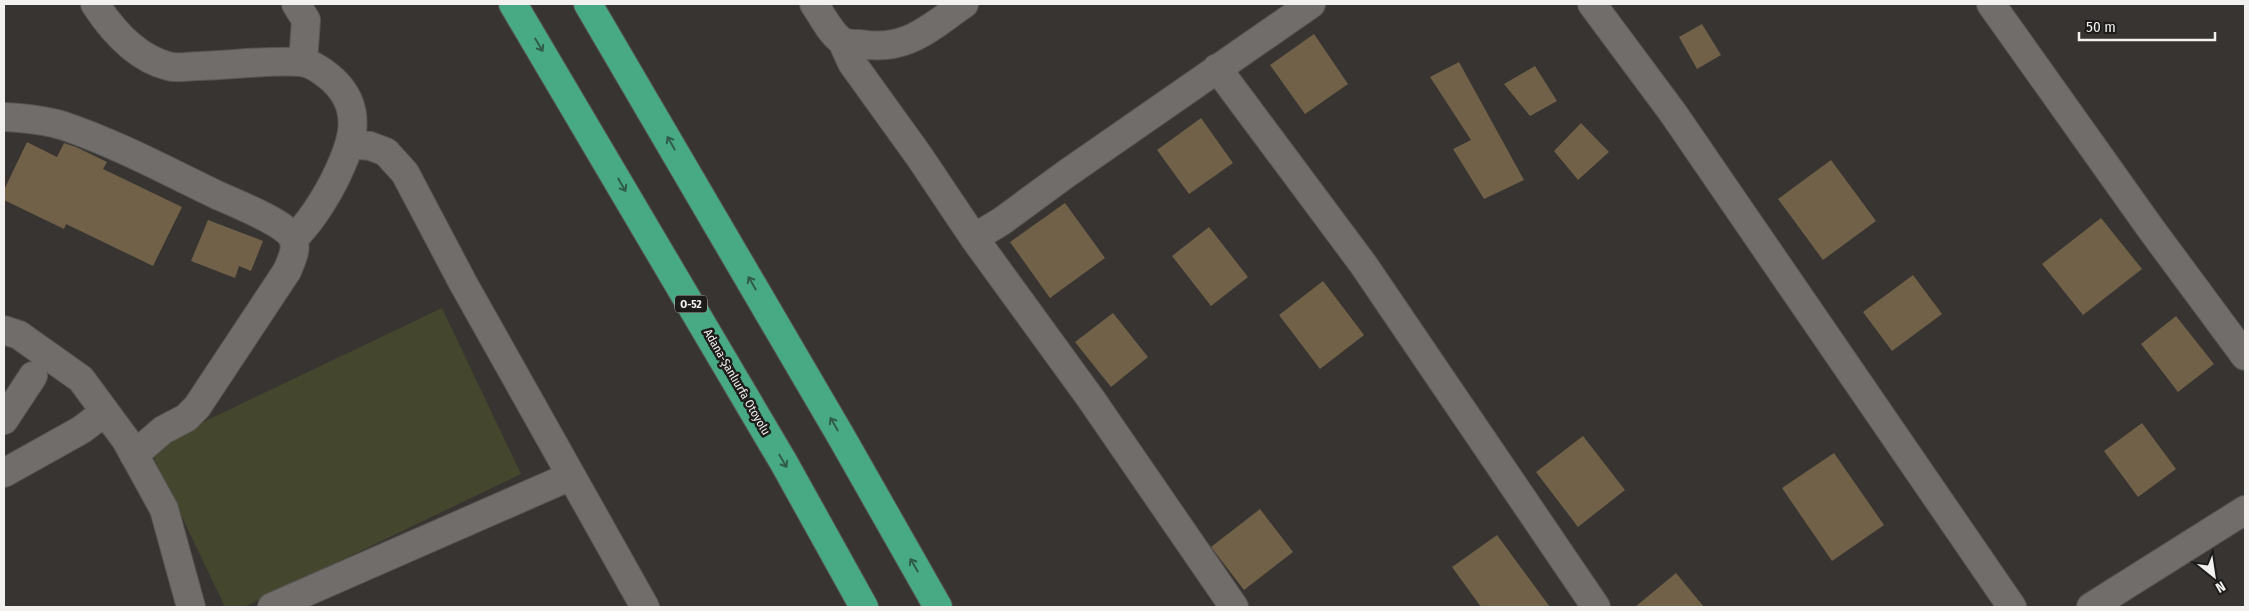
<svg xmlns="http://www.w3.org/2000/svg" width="2249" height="611" font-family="'Fira Sans Condensed',sans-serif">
<rect width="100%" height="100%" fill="#373431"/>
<path fill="#44472d" d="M442 308 521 474 244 607H225L149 448Z"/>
<path fill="#716148" d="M1702 24 1721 55 1697 69 1679 37Z
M1314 34 1348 84 1305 114 1270 65Z
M1459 62 1524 180 1484 199 1453 149 1471 140 1430 77Z
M1535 66 1557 101 1530 116 1504 84Z
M1201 118 1233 163 1189 194 1157 150Z
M1581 123 1609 152 1578 180 1554 151Z
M27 142 57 157 64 143 76 147 107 162 103 169 182 207 153 266 66 224 64 229 4 200V190Z
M1831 160 1876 221 1823 260 1778 199Z
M1065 203 1105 258 1050 298 1010 242Z
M2101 218 2142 269 2083 315 2042 264Z
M208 220 263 241 251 271 239 266 235 278 191 261Z
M1209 227 1248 277 1211 306 1172 256Z
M1913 275 1942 314 1892 351 1863 312Z
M1323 281 1364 335 1320 369 1279 315Z
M1113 313 1148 357 1111 387 1075 342Z
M2176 316 2214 364 2178 392 2141 344Z
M2142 423 2176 469 2138 497 2104 451Z
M1583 436 1625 490 1578 527 1536 472Z
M1834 453 1884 525 1832 561 1782 488Z
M1260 509 1293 552 1244 590 1211 547Z
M1497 535 1550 607H1481L1452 567Z
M1676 573 1704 607H1635Z"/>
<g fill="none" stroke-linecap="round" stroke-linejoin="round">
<g stroke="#565351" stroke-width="30">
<path id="minor" d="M95 4C112 30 137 58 168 66 177 69 189 66 199 66 231 65 270 60 301 62 312 63 325 73 333 80 366 111 351 147 334 181 323 202 311 222 293 239
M296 4 306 20 303 62
M814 4C822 15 830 33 842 41 846 44 855 44 860 44 906 52 929 28 964 4
M1592 4 1673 113 2012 607
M1991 4 2151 229 2245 356
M842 41 852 63 919 156 974 238 1091 399 1234 607
M1217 68 1363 264 1596 607
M4 117C24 118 45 120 64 126 117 144 167 171 217 195 235 203 280 221 291 235 299 246 292 259 287 271L197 407 186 418 163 430 134 455
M351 144 370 146 386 152 405 173 463 283 645 607
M974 238 1002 221 1066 174 1311 4
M4 330 19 335 81 379 126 440 164 509 191 607
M4 420 33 376
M4 473 81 430 105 412
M272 607 571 476
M2091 607 2245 510"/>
</g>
<g stroke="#565351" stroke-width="30">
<path id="highway" d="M513 4 784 463 864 607
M588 4 842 438 938 607"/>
</g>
<use href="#minor" stroke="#716d6a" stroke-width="28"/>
<use href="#highway" stroke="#48aa85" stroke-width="28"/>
</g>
<defs><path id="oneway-shaft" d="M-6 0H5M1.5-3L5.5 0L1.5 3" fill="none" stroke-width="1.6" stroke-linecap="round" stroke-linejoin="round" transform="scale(1.25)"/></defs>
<g stroke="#305c4b">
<use href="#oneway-shaft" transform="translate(539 45) rotate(59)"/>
<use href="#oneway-shaft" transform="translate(671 143) rotate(-120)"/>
<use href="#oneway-shaft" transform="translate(622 185) rotate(60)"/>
<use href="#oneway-shaft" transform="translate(752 283) rotate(-120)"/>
<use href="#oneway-shaft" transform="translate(834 424) rotate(-120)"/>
<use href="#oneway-shaft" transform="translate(783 461) rotate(60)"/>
<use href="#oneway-shaft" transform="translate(914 565) rotate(-120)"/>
</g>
<g text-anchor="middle" stroke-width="5" stroke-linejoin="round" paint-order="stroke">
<rect fill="#1d1c1b" stroke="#b3b1af" stroke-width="1" x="675" y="295.5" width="32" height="17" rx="4"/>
<g font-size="11" font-weight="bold" fill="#f3f1ef">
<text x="691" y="308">O-52</text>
</g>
<g font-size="12" fill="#f3f1ef" stroke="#1d1c1b">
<text transform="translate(737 382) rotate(60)" y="4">Adana-Şanlıurfa Otoyolu</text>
</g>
</g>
<rect width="2249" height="611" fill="none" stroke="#f3f1ef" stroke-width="10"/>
<g transform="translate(2214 576) rotate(150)" stroke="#1d1c1b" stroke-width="4" paint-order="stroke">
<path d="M0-4L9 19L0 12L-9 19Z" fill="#f3f1ef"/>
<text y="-8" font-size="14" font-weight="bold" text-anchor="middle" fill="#f3f1ef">N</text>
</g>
<path d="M2079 32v8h136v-8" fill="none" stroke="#f3f1ef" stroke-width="2.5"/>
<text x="2086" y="32" font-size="15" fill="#f3f1ef" stroke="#1d1c1b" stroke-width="4" paint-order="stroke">50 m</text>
</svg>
